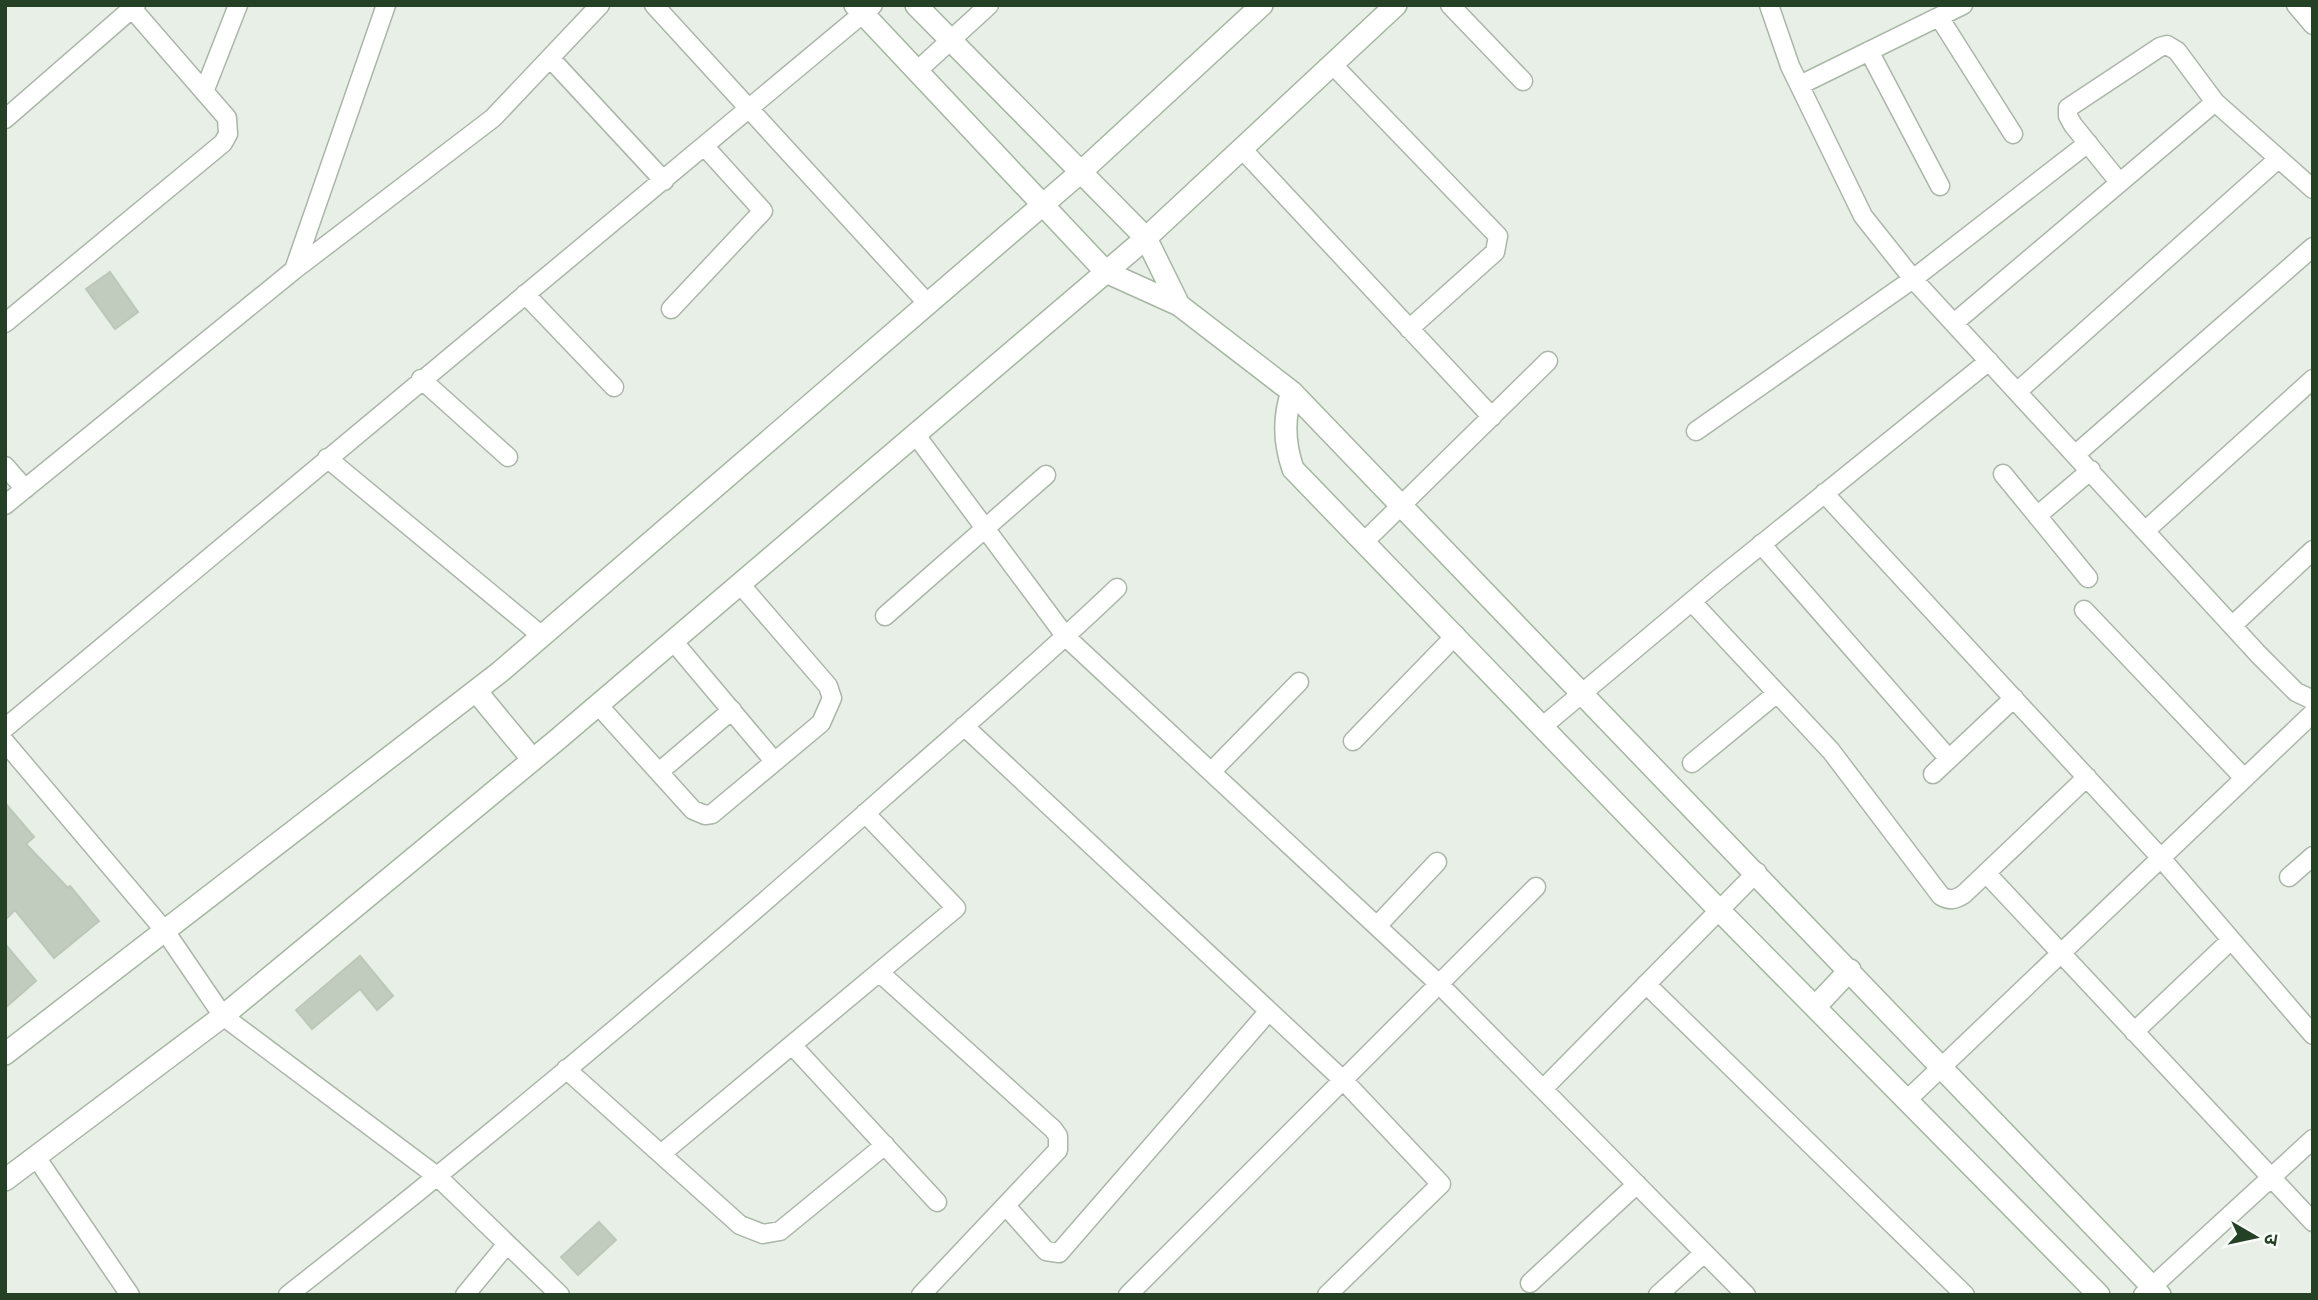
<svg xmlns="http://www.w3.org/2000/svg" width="2318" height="1300" font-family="'Nunito Sans','Noto Sans Devanagari',sans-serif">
<rect width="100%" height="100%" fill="#e8efe6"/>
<path fill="#c1ccbe" stroke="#bbc8b8" stroke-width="2" d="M110 272 138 312 115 329 86 289Z
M5 803 34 837 26 844 68 888 70 886 99 921 54 958 15 910 5 920Z
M5 944 36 981 5 1008Z
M360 956 393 996 377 1010 360 989 312 1029 296 1010Z
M599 1222 616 1240 578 1275 561 1257Z"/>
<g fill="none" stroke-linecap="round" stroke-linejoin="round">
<g stroke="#aab7a8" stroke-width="21">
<path id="street" d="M654 5 928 304
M1450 5 1523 81
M1769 5 1790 66 1863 216 1913 279 2259 655 2296 692 2313 700
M2296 5 2313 25
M1939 17 2013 134
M1869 51 1940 186
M550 58 664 181
M1332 64 1498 236 1495 252 1409 329
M917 71 989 5
M1800 85 1963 5
M204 92 238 5
M5 119 136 5
M1242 149 1492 417
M2119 182 2073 125 2068 116V108L2160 47 2167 45 2177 51 2215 102 2313 189
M294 270 493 118 600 5
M525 294 614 387
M671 309 763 211 706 148
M5 323 223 143 228 134 227 118 129 5
M1954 323 2215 102
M421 379 508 457
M2018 391 2278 159
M1696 431 1913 279 2088 143
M915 434 1066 637 1440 985 1746 1295
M2076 454 2313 247
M327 458 542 636
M5 466 25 489
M2003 474 2088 578
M1824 493 2161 858 2313 1035
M5 505 294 270 386 5
M2037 516 2091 470
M2146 530 2313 379
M1365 541 1548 361
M1761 544 1949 759
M1692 602 1831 751 1941 896C1950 901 1955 900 1964 894L2087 777
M2084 610 2244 778
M885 616 1046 475
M2233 625 2313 550
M673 641 774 761
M598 705 693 810 705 815 712 814 821 723 832 698 828 686 740 584
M964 726 1344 1081 1441 1184 1327 1295
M1543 726 1716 581 1989 361
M5 728 873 5
M1353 741 1456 635
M5 742 165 931 223 1016 438 1177 560 1295
M1692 763 1777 693
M659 772 732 710
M1211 772 1299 682
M1933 774 2014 698
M1986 873 2313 1222
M2289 877 2313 856
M1377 926 1437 862
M879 972 1053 1129 1058 1136V1150L921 1295
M1646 984 1965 1295
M2134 1032 2231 940
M792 1045 937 1202
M566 1069 740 1225 763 1234 780 1231 885 1145
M1543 1089 1757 872
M1907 1100 2313 713
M661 1154 956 908 865 813
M36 1157 130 1295
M1006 1206 1046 1251 1059 1253 1269 1011
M1530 1283 1637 1184
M288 1295C492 1135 691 968 885 796 963 727 1042 660 1117 588
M465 1295 507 1244
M1128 1295 1536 887
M1658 1295 1704 1253
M2143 1295 2313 1139"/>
</g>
<g stroke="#a4b7a1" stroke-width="24">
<path id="secondary" d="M855 5 1106 272 1179 305 1292 392 2160 1295
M916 5 1146 238 1179 305
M1292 392C1283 418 1284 443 1293 469L1719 910 2099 1295
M476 691 533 760
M1815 1007 1850 970
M5 1054 500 672 1082 171 1262 5
M5 1180 223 1016 558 739 1146 238 1396 5"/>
</g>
<use href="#street" stroke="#fff" stroke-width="18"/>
<use href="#secondary" stroke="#fff" stroke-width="21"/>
</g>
<rect width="2318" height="1300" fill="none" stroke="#254125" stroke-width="14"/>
<g transform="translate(2255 1237) rotate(99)" stroke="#f8fbf7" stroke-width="5" paint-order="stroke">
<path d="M0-5L12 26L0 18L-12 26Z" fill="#254125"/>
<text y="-10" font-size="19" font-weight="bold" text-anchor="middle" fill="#254125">उ</text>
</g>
</svg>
